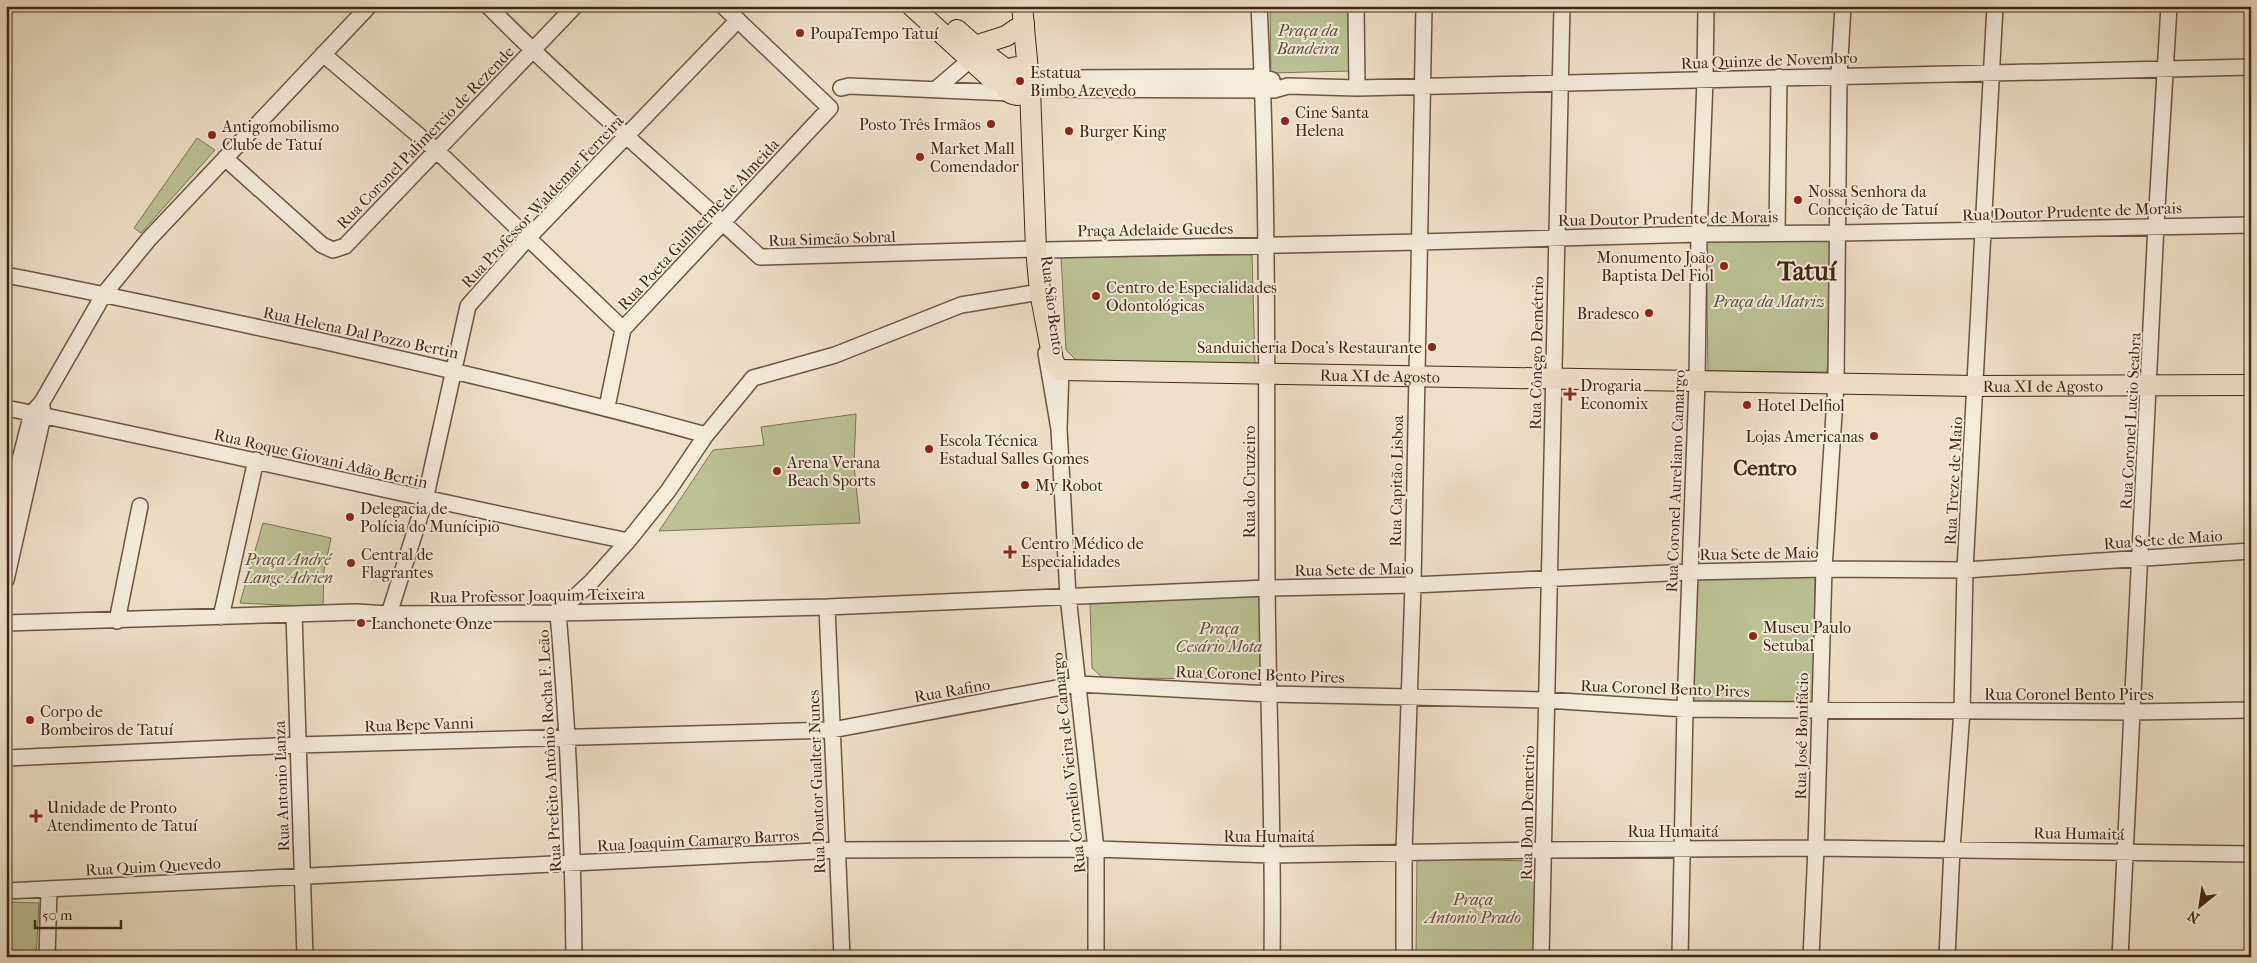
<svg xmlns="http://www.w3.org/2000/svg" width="2257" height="963" font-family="'IM FELL French Canon',serif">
<rect width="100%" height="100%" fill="#eee0c8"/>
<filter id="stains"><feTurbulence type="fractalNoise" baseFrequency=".004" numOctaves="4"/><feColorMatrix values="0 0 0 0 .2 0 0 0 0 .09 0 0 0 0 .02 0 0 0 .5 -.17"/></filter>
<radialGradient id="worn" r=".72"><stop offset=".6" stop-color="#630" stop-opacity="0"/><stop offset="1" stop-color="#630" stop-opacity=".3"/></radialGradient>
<path fill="#bbc194" stroke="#7e7454" d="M1270 6H1349L1350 71 1271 73Z
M197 138 215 150 141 233 134 228Z
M1706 236 1835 238 1827 372 1708 371Z
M1252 255 1255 365 1077 361 1066 350 1061 257Z
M856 414 854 465 860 523 659 531 713 450 764 445 761 427Z
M263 523 331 538 324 571 323 607 240 603Z
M1815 576 1814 702 1693 701 1694 577Z
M1260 595 1261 679 1103 678 1092 668 1090 602Z
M1417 859 1536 861 1534 957H1416Z
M6 902 39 903 36 957H6Z"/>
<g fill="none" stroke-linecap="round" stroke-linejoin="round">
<g stroke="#6d5441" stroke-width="18">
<path id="minor" d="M488 6C575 94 670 173 760 257L1036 249
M1259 6C1269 199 1266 392 1267 584 1268 708 1274 832 1272 957
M1356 6 1357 88
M323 54 437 151 623 329
M1032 80 1066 78 1263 77 1272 80
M841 88 849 86 1010 93
M1030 89 1263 90H1274L1288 86 1357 88 2251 67
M935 90 970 60 973 51
M225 158 322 245 333 250 345 246 575 6
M1777 233 1779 77
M1046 250 1419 242 1699 234 1839 233 2251 225
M6 275C110 295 213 318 317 340 447 369 577 399 706 435
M623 329 830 108 723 6
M1046 353 1059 429
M1061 370 1059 429 1068 596 1096 849V957
M607 407 623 329
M6 408C214 450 420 499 628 541
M6 514 32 413 42 402 104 294 149 239 369 6
M6 580 43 416 42 406
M827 607 842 957
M294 614 305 957
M389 614 425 500 468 306 527 239 738 20
M221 617 256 460
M117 621 140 506
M6 623 356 612 389 614 558 613 827 607 1267 588 1413 585 1690 572 1824 569 1965 570 2251 551
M6 758 297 745 832 730 1078 684 1270 694 1546 700 1685 709 2131 712 2251 710
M6 891 836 850 1096 849 1273 855 1545 850 1816 848 2251 854
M47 957 49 889
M574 957C573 842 568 727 558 613L592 581 628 541 668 491 706 435 753 378 835 355 961 305 1040 292 1041 303
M1404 957V852L1413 585 1424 6
M1541 957 1562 6
M1680 957 1685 709 1697 382 1699 234 1705 80 1706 6
M1811 957 1816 848 1824 569 1836 383 1839 75 1843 6
M1947 957 1952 849 1962 711 1965 570 1995 6
M2120 957 2156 225 2169 6"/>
</g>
<g stroke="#422614" stroke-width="22">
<g id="major">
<path d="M912 6 992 79 1004 84"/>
<path d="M1022 6 1028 71"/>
<path d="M957 30 975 46 1008 71"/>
<path d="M975 46 1006 36 1024 24"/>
<circle cx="1018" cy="81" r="14"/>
<path d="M1030 89 1036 249 1040 292 1053 360 1055 365 1061 370"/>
<path id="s1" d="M1061 370 1975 386 2251 385"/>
</g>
</g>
<use href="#minor" stroke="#f4ebdb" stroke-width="15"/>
<use href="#major" stroke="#eee0c8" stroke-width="20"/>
</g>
<g fill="#8f2418" stroke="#f4ebdb" stroke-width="2">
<circle cx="800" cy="33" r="5"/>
<circle cx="1020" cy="81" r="5"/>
<circle cx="1285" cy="121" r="5"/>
<circle cx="991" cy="124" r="5"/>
<circle cx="1069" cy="131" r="5"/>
<circle cx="212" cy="135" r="5"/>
<circle cx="920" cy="157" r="5"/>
<circle cx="1798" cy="200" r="5"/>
<circle cx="1724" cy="266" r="5"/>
<circle cx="1096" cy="296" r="5"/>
<circle cx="1649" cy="313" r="5"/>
<circle cx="1432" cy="347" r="5"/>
<path d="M1567.5 386.5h5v5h5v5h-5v5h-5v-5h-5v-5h5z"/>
<circle cx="1747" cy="405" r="5"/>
<circle cx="1874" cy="436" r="5"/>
<circle cx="929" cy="449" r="5"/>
<circle cx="777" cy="471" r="5"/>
<circle cx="1025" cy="485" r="5"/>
<circle cx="350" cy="517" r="5"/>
<path d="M1007.5 544.5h5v5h5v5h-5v5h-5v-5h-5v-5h5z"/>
<circle cx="351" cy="563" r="5"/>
<circle cx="361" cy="623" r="5"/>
<circle cx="1753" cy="636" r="5"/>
<circle cx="30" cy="720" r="5"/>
<path d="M33.5 808.5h5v5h5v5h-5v5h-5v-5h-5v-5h5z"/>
</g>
<g text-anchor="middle" stroke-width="4" stroke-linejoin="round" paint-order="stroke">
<g font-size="16" font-style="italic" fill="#604d34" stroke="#f4ebdb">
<text x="1308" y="36">Praça da<tspan x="1308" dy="18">Bandeira</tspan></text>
<text x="1769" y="307">Praça da Matriz</text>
<text x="288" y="565">Praça André<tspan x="288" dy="18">Lange Adrien</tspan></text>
<text x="1219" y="634">Praça<tspan x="1219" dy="18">Cesário Mota</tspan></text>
<text x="1473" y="905">Praça<tspan x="1473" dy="18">Antonio Prado</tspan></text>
</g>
<g font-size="16" fill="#422614" stroke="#f4ebdb" text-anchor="start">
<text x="810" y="39">PoupaTempo Tatuí</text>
<text x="1030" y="78">Estatua<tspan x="1030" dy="18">Bimbo Azevedo</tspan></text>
<text x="1295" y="118">Cine Santa<tspan x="1295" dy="18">Helena</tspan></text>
<text x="981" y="130" text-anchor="end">Posto Três Irmãos</text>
<text x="222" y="132">Antigomobilismo<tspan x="222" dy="18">Clube de Tatuí</tspan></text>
<text x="1079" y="137">Burger King</text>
<text x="930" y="154">Market Mall<tspan x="930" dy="18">Comendador</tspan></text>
<text x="1808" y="197">Nossa Senhora da<tspan x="1808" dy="18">Conceição de Tatuí</tspan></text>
<text x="1714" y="263" text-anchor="end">Monumento João<tspan x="1714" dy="18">Baptista Del Fiol</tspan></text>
<text x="1106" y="293">Centro de Especialidades<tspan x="1106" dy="18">Odontológicas</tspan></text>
<text x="1639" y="319" text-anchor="end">Bradesco</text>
<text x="1422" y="353" text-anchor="end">Sanduicheria Doca's Restaurante</text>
<text x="1580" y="391">Drogaria<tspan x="1580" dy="18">Economix</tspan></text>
<text x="1757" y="411">Hotel Delfiol</text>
<text x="1864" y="442" text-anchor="end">Lojas Americanas</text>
<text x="939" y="446">Escola Técnica<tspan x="939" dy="18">Estadual Salles Gomes</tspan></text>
<text x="787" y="468">Arena Verana<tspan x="787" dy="18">Beach Sports</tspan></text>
<text x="1035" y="491">My Robot</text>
<text x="360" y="514">Delegacia de<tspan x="360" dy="18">Polícia do Munícipio</tspan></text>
<text x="1021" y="549">Centro Médico de<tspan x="1021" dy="18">Especialidades</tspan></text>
<text x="361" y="560">Central de<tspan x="361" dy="18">Flagrantes</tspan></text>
<text x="371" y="629">Lanchonete Onze</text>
<text x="1763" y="633">Museu Paulo<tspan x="1763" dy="18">Setubal</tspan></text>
<text x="40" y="717">Corpo de<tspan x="40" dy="18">Bombeiros de Tatuí</tspan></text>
<text x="47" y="813">Unidade de Pronto<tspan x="47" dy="18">Atendimento de Tatuí</tspan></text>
</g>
<g font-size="16" fill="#422614" stroke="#f4ebdb">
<text transform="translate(1769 60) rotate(-2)" y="6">Rua Quinze de Novembro</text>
<text transform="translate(425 137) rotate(-46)" y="6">Rua Coronel Palimercio de Rezende</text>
<text transform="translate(542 201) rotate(-47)" y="6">Rua Professor Waldemar Ferreira</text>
<text transform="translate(2072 211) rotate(-2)" y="6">Rua Doutor Prudente de Morais</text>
<text transform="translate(1668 218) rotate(-1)" y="6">Rua Doutor Prudente de Morais</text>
<text transform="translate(698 224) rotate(-47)" y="6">Rua Poeta Guilherme de Almeida</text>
<text transform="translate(1155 229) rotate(-1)" y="6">Praça Adelaide Guedes</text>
<text transform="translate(832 238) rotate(-2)" y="6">Rua Simeão Sobral</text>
<text transform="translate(1053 305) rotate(83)" y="6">Rua São Bento</text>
<text transform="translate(361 332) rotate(12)" y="6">Rua Helena Dal Pozzo Bertin</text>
<text transform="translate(1536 353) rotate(-89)" y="6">Rua Cônego Demétrio</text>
<text dy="6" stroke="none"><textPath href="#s1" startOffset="319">Rua XI de Agosto</textPath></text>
<text dy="6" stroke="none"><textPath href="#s1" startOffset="982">Rua XI de Agosto</textPath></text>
<text transform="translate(2130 421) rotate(-87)" y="6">Rua Coronel Lucio Seabra</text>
<text transform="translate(321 458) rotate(13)" y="6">Rua Roque Giovani Adão Bertin</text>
<text transform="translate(1396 481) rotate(-89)" y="6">Rua Capitão Lisboa</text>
<text transform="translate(1675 481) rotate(-88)" y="6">Rua Coronel Aureliano Camargo</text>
<text transform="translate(1953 481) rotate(-87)" y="6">Rua Treze de Maio</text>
<text transform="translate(1249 482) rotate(-90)" y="6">Rua do Cruzeiro</text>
<text transform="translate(2163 539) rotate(-4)" y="6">Rua Sete de Maio</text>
<text transform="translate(1759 553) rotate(-1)" y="6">Rua Sete de Maio</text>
<text transform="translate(1354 569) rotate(-1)" y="6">Rua Sete de Maio</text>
<text transform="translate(537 595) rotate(-1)" y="6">Rua Professor Joaquim Teixeira</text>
<text transform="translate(1260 674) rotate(2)" y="6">Rua Coronel Bento Pires</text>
<text transform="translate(1665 688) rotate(2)" y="6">Rua Coronel Bento Pires</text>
<text transform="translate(952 690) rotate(-10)" y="6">Rua Rafino</text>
<text x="2069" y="700">Rua Coronel Bento Pires</text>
<text transform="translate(419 724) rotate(-2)" y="6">Rua Bepe Vanni</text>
<text transform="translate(1801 736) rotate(-89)" y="6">Rua José Bonifácio</text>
<text transform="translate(549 751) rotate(-93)" y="6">Rua Prefeito Antônio Rocha F. Leão</text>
<text transform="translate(1068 763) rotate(-96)" y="6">Rua Cornelio Vieira de Camargo</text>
<text transform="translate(816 782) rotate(-92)" y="6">Rua Doutor Gualter Nunes</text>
<text transform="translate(281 786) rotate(-92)" y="6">Rua Antonio Lanza</text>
<text transform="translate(1527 813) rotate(-89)" y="6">Rua Dom Demetrio</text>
<text x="1673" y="837">Rua Humaitá</text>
<text transform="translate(2079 833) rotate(1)" y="6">Rua Humaitá</text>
<text x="1269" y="842">Rua Humaitá</text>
<text transform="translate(698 840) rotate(-3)" y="6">Rua Joaquim Camargo Barros</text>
<text transform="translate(153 866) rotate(-3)" y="6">Rua Quim Quevedo</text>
</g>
<g font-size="21" font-weight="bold" fill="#422614" stroke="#f4ebdb">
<text x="1765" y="475">Centro</text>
</g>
<g font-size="26" font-weight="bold" fill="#422614" stroke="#f4ebdb">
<text x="1807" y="280">Tatuí</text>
</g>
</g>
<rect width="2257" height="963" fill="none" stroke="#eee0c8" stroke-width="25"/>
<rect x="8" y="8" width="2242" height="948" fill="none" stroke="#422614" stroke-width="2.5"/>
<rect x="12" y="12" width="2232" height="938" fill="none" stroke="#422614"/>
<g transform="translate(2200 906) rotate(210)" stroke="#f4ebdb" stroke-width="4" paint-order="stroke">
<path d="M0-4L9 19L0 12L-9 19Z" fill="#422614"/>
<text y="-8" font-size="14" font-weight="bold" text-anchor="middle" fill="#422614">N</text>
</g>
<path d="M35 920v8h86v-8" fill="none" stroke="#422614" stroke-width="2.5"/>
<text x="42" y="920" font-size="15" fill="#422614" stroke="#f4ebdb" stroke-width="4" paint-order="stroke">50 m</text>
<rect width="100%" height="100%" filter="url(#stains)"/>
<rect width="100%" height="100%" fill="url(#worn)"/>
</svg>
